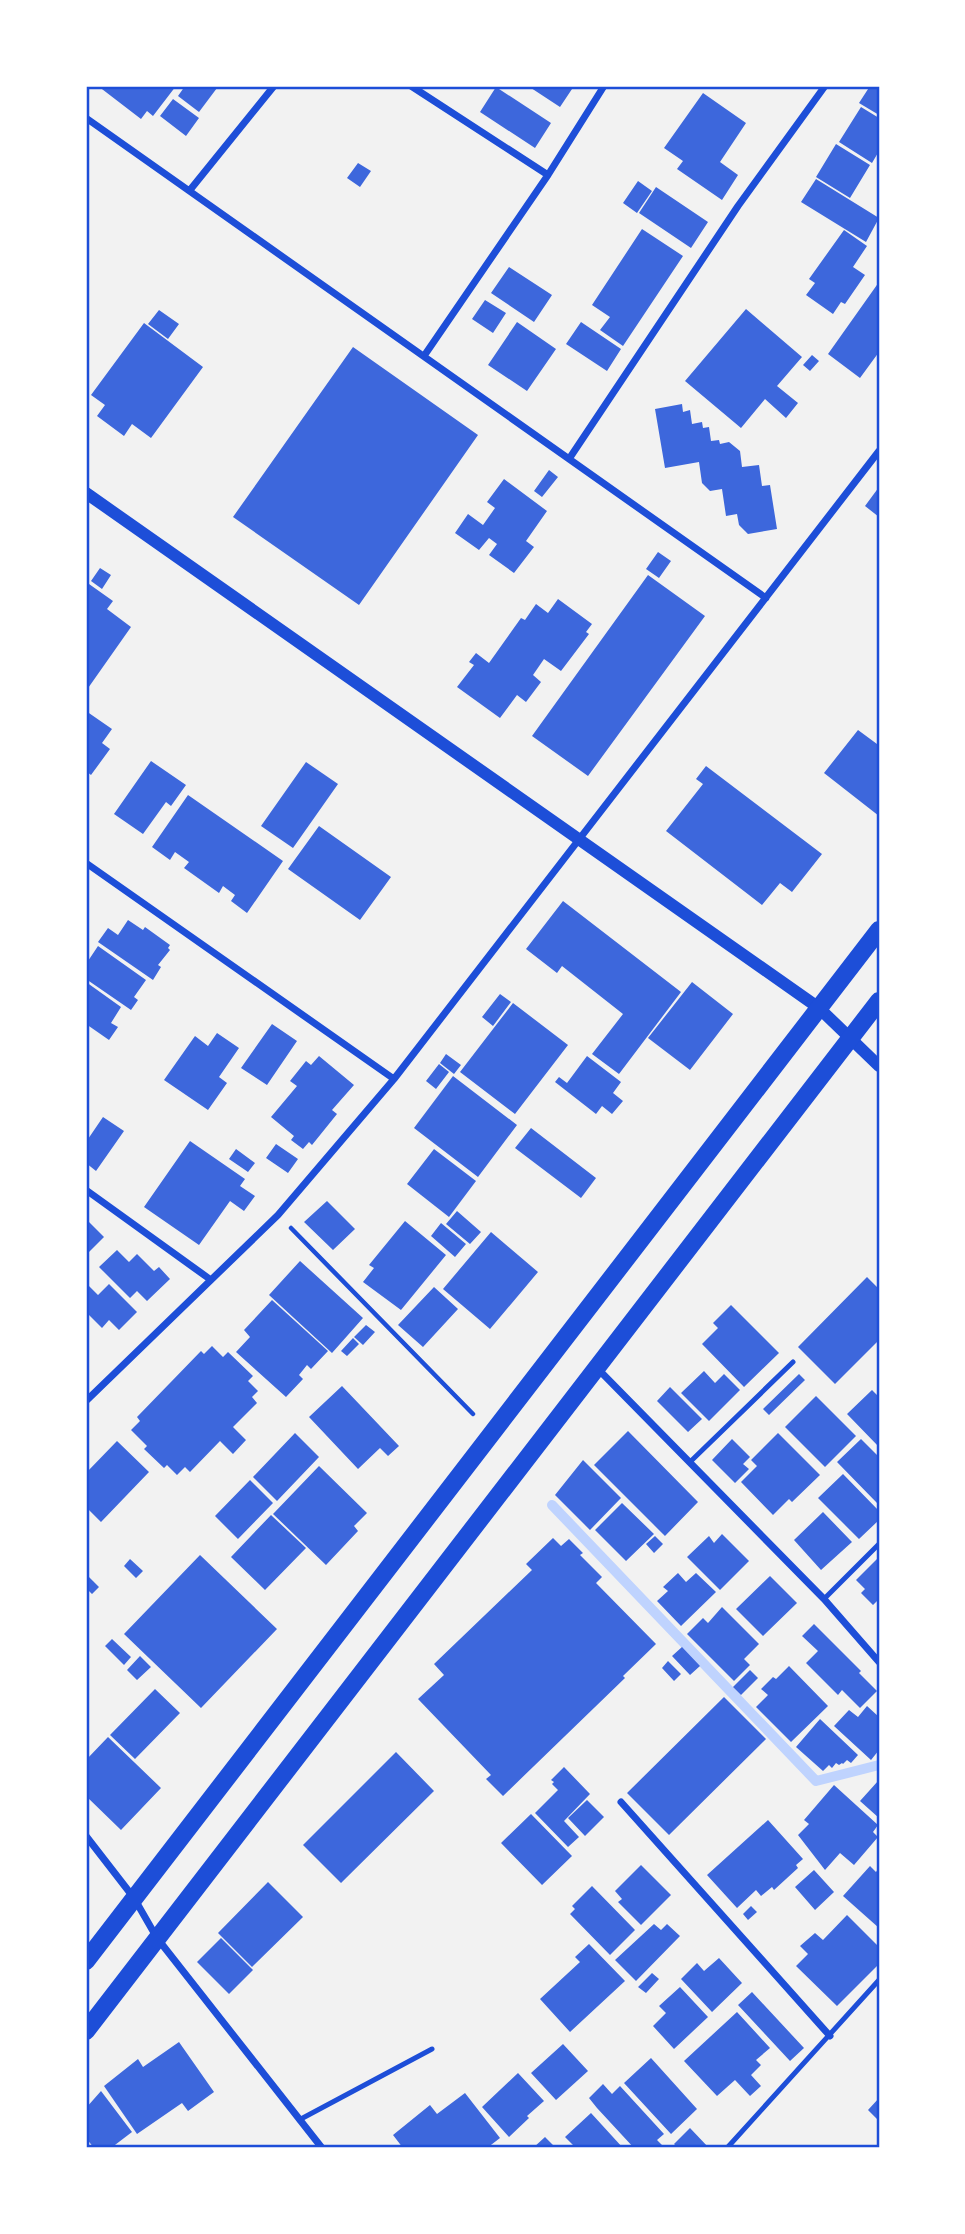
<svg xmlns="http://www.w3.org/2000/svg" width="965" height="2234" font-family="'Roboto Condensed',sans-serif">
<rect width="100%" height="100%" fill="#f2f2f2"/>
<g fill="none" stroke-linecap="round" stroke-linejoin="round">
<path stroke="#bfd3fe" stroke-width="10" d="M552 1505 816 1781 879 1765"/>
</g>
<path fill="#3d67dc" d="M98 86H176L153 116 147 111 141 119Z
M185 86H214L217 88 199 112 178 96Z
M528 86H574L560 107Z
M870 86H879V115L859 103Z
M496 87 551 123 535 148 480 112Z
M703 93 746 123 720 162 738 175 722 200 677 169 683 161 664 148Z
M173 99 199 118 186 136 160 116Z
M861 107 879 118V151L872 163 839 142Z
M836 144 870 165 850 198 816 177Z
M358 163 371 171 360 187 347 178Z
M816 179 879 218 866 242 801 202Z
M638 181 652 191 637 213 623 203Z
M656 187 708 222 691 248 639 213Z
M642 229 683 256 623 346 600 330 610 317 592 305Z
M844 230 867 246 853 267 865 275 845 304 841 302 833 314 806 295 815 283 809 279Z
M509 267 552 295 534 322 491 293Z
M879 282V352L860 378 828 354Z
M485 300 506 313 493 333 472 319Z
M746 309 802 357 777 386 798 403 786 418 765 399 741 428 685 381Z
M159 310 179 324 168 339 148 324Z
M517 322 556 349 527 391 488 365Z
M581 322 621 349 607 371 566 344Z
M144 323 203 367 151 438 132 424 124 436 97 416 105 405 91 395Z
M353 347 478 435 359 605 233 517Z
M812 355 819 361 810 371 803 365Z
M682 404 683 412 690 410 692 424 702 422 703 428 709 427 711 441 719 440 720 444 729 442 740 451 742 467 759 465 762 486 770 485 777 529 748 534 739 525 737 514 726 516 722 489 710 491 702 483 699 462 665 468 655 409Z
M549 470 558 477 542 497 534 491Z
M504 479 547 511 526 541 534 547 514 573 489 555 497 544 489 538 479 550 455 533 468 514 483 525 495 508 487 502Z
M879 487V517L865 506Z
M658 552 671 561 659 578 646 569Z
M100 568 111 575 102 589 91 581Z
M648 575 705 616 588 776 532 736Z
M89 584 113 601 107 609 131 627 86 691V589Z
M558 599 592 624 586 632 589 634 561 671 544 659 533 675 541 682 526 702 517 695 500 718 457 687 474 665 469 662 476 653 489 663 521 618 525 620 536 604 548 613Z
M86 711 112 729 102 743 110 749 91 775 86 771Z
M858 730 877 744 879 741V816L824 773Z
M151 761 186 785 171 806 166 802 143 834 114 814Z
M306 762 338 784 293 848 261 826Z
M706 766 822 854 792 892 780 883 762 905 666 831 703 784 696 779Z
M188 795 283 861 247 913 231 901 235 895 223 886 219 893 184 868 189 862 175 852 170 860 152 847Z
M319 826 391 877 360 920 288 869Z
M563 901 681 992 619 1074 592 1054 623 1014 562 966 557 973 526 949Z
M128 920 143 930 145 927 170 945 168 948 170 950 158 965 161 967 153 980 98 942 108 928 118 935Z
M98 946 146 980 134 997 138 1000 131 1010 86 979V964Z
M86 982 121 1007 111 1023 118 1027 109 1040 86 1024Z
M692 982 733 1014 690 1070 648 1038Z
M500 994 511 1002 493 1026 482 1017Z
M513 1003 568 1045 515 1114 460 1072Z
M272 1024 297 1041 267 1085 241 1068Z
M217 1033 239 1048 219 1077 227 1083 208 1110 164 1080 195 1036 208 1046Z
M446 1054 461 1065 454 1074 440 1063Z
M319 1056 354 1085 332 1110 337 1114 312 1145 309 1142 303 1149 291 1140 294 1136 271 1117 297 1086 290 1081 306 1061 311 1065Z
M587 1056 621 1082 613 1093 623 1101 612 1114 602 1106 596 1114 555 1082 559 1077 567 1083Z
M439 1064 449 1072 436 1089 426 1081Z
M453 1076 517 1125 478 1177 414 1128Z
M103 1117 124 1131 96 1171 86 1163V1142Z
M531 1128 596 1178 581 1198 515 1148Z
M190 1141 245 1179 240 1186 255 1196 244 1211 230 1201 199 1245 144 1207Z
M276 1144 298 1159 288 1173 266 1158Z
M236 1149 255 1163 248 1172 229 1159Z
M434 1149 476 1181 449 1217 407 1184Z
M327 1201 355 1229 333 1250 304 1222Z
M457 1211 481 1232 470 1244 446 1224Z
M86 1219 104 1237 86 1255Z
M405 1221 446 1255 401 1310 363 1282 374 1268 369 1265Z
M441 1223 466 1244 455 1257 431 1236Z
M491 1232 538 1272 490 1329 443 1289Z
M117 1250 129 1262 137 1254 154 1271 159 1267 170 1279 147 1301 137 1291 130 1298 99 1267Z
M300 1261 363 1318 332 1353 269 1295Z
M867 1277 879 1289V1340L835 1384 798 1347Z
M87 1284 98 1295 109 1284 137 1312 119 1330 109 1320 102 1328 86 1312Z
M434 1287 458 1309 423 1347 398 1325Z
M272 1300 328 1351 311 1369 307 1365 299 1375 303 1379 286 1397 236 1352 250 1337 244 1330Z
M731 1305 779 1353 744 1387 702 1344 718 1328 713 1323Z
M366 1325 375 1332 363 1345 354 1337Z
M353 1338 359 1344 347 1356 341 1351Z
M212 1346 223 1357 228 1352 253 1376 248 1381 258 1391 252 1397 257 1403 233 1427 246 1440 233 1454 220 1441 190 1472 185 1467 177 1475 167 1465 164 1468 144 1449 147 1446 131 1430 140 1421 137 1417 201 1351 204 1354Z
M704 1371 715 1383 724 1374 740 1390 709 1421 681 1393Z
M799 1374 805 1380 769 1415 763 1409Z
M342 1386 399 1446 388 1456 380 1448 358 1469 309 1417Z
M670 1387 702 1419 688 1432 657 1401Z
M872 1390 879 1397V1447L847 1414Z
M816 1396 856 1436 825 1467 785 1427Z
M628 1431 698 1502 665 1536 594 1465Z
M295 1433 319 1457 277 1501 253 1477Z
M778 1433 820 1475 792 1502 789 1499 773 1515 741 1482 757 1466 751 1460Z
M732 1439 750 1457 743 1464 749 1469 735 1483 712 1460Z
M861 1439 879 1457V1500L877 1503 837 1462Z
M117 1441 149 1472 101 1522 86 1507V1473Z
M583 1460 621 1498 590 1530 555 1495Z
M319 1466 367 1513 354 1526 358 1531 326 1565 273 1514Z
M843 1474 879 1511V1520L859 1539 818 1498Z
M250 1480 273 1503 238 1539 215 1516Z
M622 1503 654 1534 626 1561 595 1530Z
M823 1512 852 1542 821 1570 794 1540Z
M271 1515 306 1548 265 1590 231 1557Z
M722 1534 749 1561 720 1590 687 1557 709 1536 714 1543Z
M655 1536 663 1544 654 1553 646 1544Z
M553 1538 561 1546 569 1539 583 1553 580 1555 602 1577 596 1583 656 1644 623 1676 625 1678 503 1796 486 1779 491 1775 418 1699 444 1675 434 1664 532 1570 526 1564Z
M200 1555 277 1629 201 1708 124 1634Z
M879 1557V1599L873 1605 861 1593 865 1589 856 1580Z
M130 1559 143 1571 136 1578 124 1566Z
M678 1573 686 1582 696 1573 716 1592 681 1626 657 1601 668 1591 663 1587Z
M86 1574 99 1587 92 1594 86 1588Z
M770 1576 797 1603 763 1636 736 1609Z
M722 1607 759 1644 744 1659 750 1665 734 1681 687 1634 703 1618 708 1623Z
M814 1624 861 1671 859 1673 877 1691 860 1708 842 1690 838 1695 806 1663 818 1651 802 1636Z
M112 1639 131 1657 124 1665 105 1646Z
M682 1647 700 1666 690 1675 672 1656Z
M140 1656 151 1667 137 1680 127 1670Z
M668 1661 681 1674 674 1681 662 1668Z
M789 1666 828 1706 791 1742 756 1707 768 1695 761 1689 773 1677 776 1679Z
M750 1670 758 1678 741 1695 733 1687Z
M155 1689 180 1713 135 1759 110 1735Z
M724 1697 766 1739 669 1835 627 1793Z
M867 1706 879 1717V1750L871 1760 834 1726 849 1710 858 1717Z
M820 1719 858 1755 851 1763 847 1760 843 1764 842 1763 839 1765 836 1763 832 1768 829 1765 823 1771 796 1747Z
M108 1737 161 1788 121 1830 86 1796V1760Z
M396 1752 434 1791 341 1883 303 1845Z
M564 1767 590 1794 564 1821 579 1837 568 1847 535 1813 558 1790 552 1784 554 1782 551 1780Z
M878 1781 879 1782V1818L860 1801Z
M834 1785 878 1825 873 1832 878 1837 854 1865 840 1853 825 1870 798 1835 809 1824 804 1820Z
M587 1800 604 1817 585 1836 568 1818Z
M531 1814 572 1856 542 1885 501 1843Z
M768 1820 803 1859 796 1865 798 1868 774 1890 772 1887 761 1896 756 1890 737 1908 707 1875Z
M641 1865 671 1895 641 1925 618 1902 622 1899 615 1891Z
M870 1866 876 1872 879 1868V1928L843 1896Z
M814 1870 834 1892 815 1910 795 1887Z
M268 1882 303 1917 252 1967 218 1933Z
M592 1886 635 1930 610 1955 570 1914 575 1909 572 1906Z
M751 1906 757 1912 748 1920 743 1914Z
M847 1915 879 1947V1964L837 2006 796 1966 808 1954 800 1946 815 1933 823 1940Z
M654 1924 661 1930 667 1924 680 1936 636 1981 615 1960Z
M221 1938 253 1970 229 1994 197 1962Z
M589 1944 625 1981 570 2032 540 1999 580 1962 575 1957Z
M719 1958 742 1983 712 2012 681 1979 697 1963 704 1971Z
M652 1973 659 1979 646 1993 638 1987Z
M680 1987 708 2017 674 2049 653 2026 666 2013 659 2006Z
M752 1992 804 2048 790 2061 738 2005Z
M737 2012 770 2048 756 2060 761 2065 751 2075 761 2086 750 2096 735 2080 717 2096 684 2061Z
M179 2042 214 2092 188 2111 182 2103 137 2134 104 2086 138 2059 143 2067Z
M563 2044 588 2071 556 2100 531 2073Z
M651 2058 697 2109 671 2134 624 2083Z
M518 2073 544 2101 527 2116 529 2118 509 2137 482 2107Z
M603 2084 612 2094 620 2086 664 2134 657 2140 662 2145 658 2148H634L597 2108 589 2098Z
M101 2091 132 2132 111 2148H94L86 2138V2108Z
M465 2093 500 2138 487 2148H403L393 2135 430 2105 437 2114Z
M879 2098V2121L868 2110Z
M591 2113 623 2148H576L565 2137Z
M690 2128 709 2148H678L674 2144Z
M545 2137 556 2148H533Z"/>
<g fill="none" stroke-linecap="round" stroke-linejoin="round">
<path stroke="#1d4ed8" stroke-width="4.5" d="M291 1228 473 1414"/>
<path stroke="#1d4ed8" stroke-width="5" d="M690 1462 793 1362
M824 1599 879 1544
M299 2120 432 2049
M727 2148 879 1980"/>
<path stroke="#1d4ed8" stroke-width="7" d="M411 86 548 175
M86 118 766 598
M190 190 274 86
M424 356 548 175 604 86
M569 459 738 206 825 86
M86 863 394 1079
M86 1190 211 1280
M596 1367 824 1599 879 1662
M86 1401 278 1215 394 1079 879 451
M621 1802 830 2036
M86 1836 134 1898 157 1938 322 2148"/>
<path stroke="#1d4ed8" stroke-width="12" d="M86 493 819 1008 879 1066"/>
<path stroke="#1d4ed8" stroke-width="18" d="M86 1961 879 930
M86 2031 879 1001"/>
</g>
<rect width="965" height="2234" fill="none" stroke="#ffffff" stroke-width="175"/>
<rect x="88" y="88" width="790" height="2058" fill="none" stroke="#1d4ed8" stroke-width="2.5"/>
</svg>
